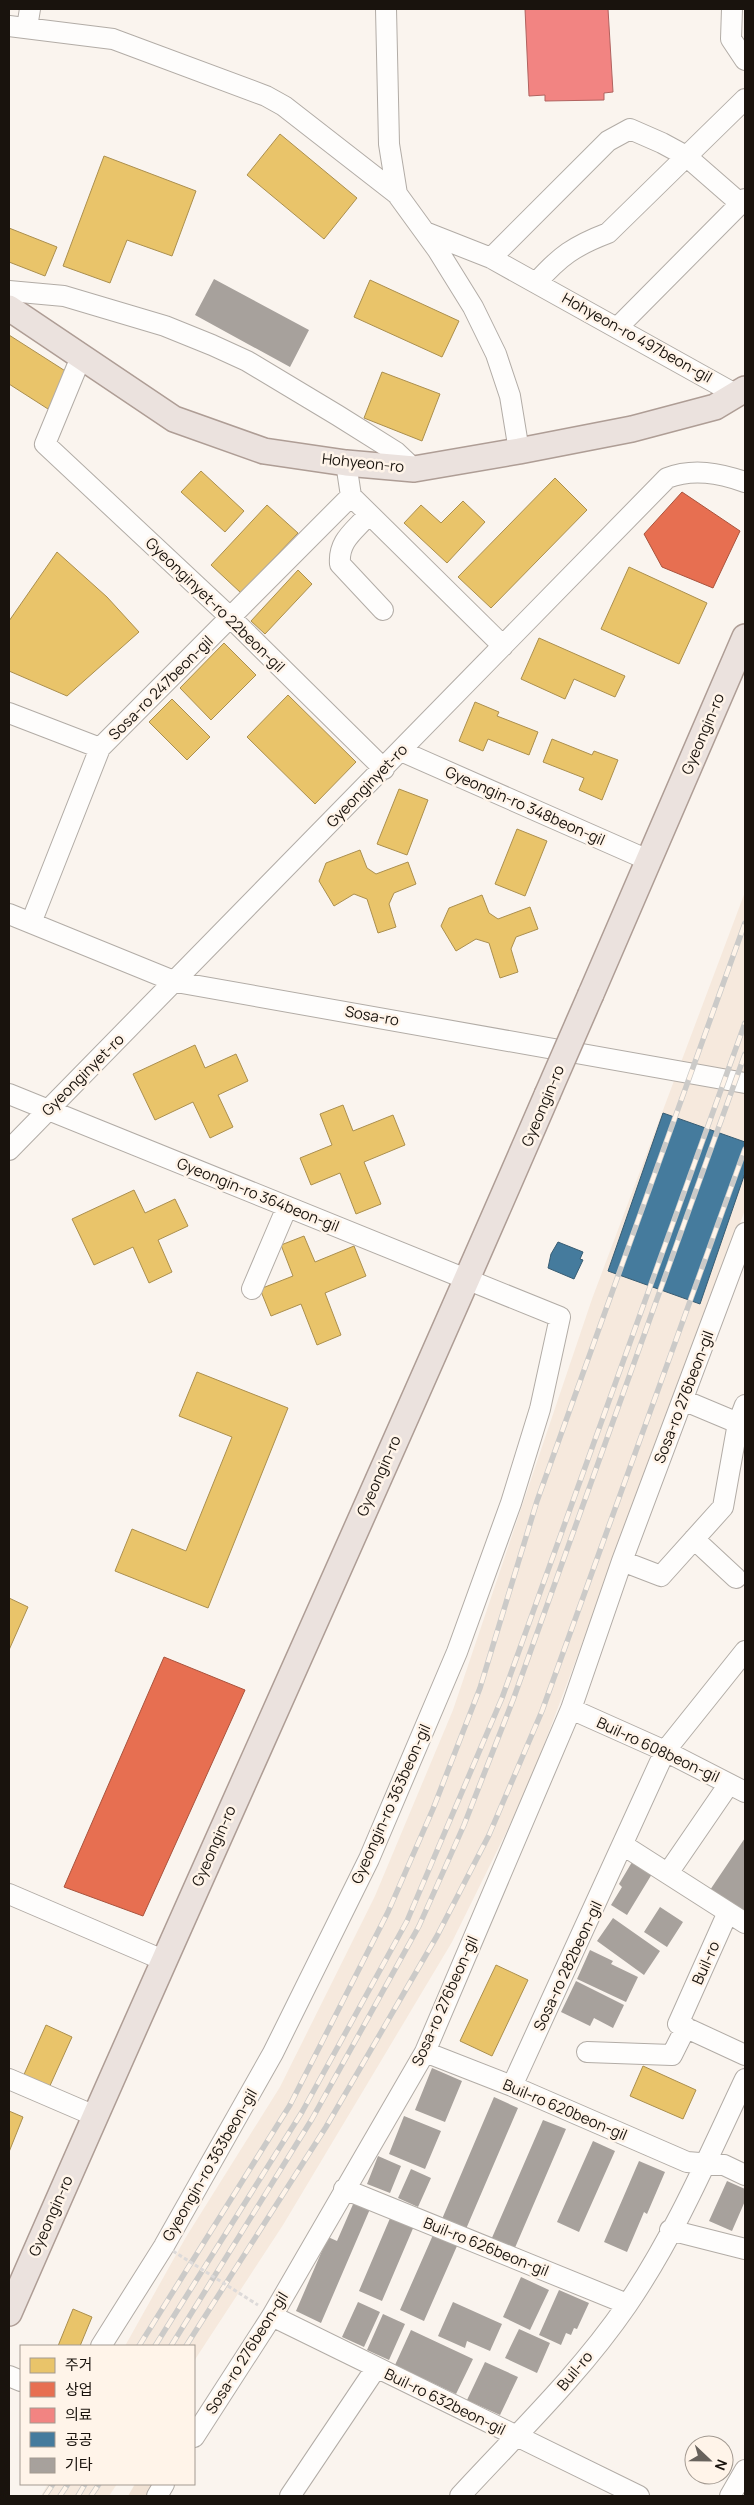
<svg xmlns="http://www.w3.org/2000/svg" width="754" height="2505" font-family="Manrope,'Noto Sans KR',sans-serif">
<rect width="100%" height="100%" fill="#faf4ee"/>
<path fill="#f6e9dd" d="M745 892V1210L527 1790 452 1942 283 2225 194 2361V2346H125L186 2237 280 2087 375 1896 453 1710 592 1299Z
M48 2484H117L109 2496H41Z"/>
<path fill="#f1e2d4" d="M135 2484H164L157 2496H128Z"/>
<path fill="#e9c46a" stroke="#ab8f4e" d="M280 134 357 198 324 239 247 175Z
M104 156 196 191 172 256 127 240 110 283 63 266Z
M9 228 57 247 45 276 9 262Z
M370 280 459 321 442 357 354 317Z
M9 335 70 374 48 409 9 384Z
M382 372 440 394 422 441 364 418Z
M201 471 244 511 225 532 181 492Z
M555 478 587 510 491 608 458 577Z
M463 501 485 522 447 563 404 523 421 505 441 523Z
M267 505 298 533 241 593 211 565Z
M57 552 107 597 139 632 67 696 9 671V621Z
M629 567 707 603 679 664 601 629Z
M298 570 312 584 265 634 251 621Z
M539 638 625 676 615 697 574 679 565 699 521 679Z
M224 643 256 675 211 720 180 688Z
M288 695 356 762 315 804 247 737Z
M172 699 210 737 187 760 149 722Z
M475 702 499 712 497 716 538 732 529 755 488 739 483 751 459 741Z
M552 739 592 755 594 751 618 760 602 800 579 790 584 778 543 762Z
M399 789 428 800 407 855 377 844Z
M517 829 547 841 525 896 495 884Z
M360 850 367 868 376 874 408 862 416 884 394 893 389 904 396 927 378 933 367 899 354 894 334 906 319 881 326 863Z
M482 895 489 913 498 919 530 907 538 929 516 937 511 949 518 972 500 978 489 943 476 939 456 951 441 926 449 908Z
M195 1045 205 1068 236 1054 248 1081 218 1095 233 1127 210 1138 193 1102 155 1120 133 1074Z
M343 1105 353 1131 393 1115 405 1145 364 1162 381 1204 356 1214 340 1173 311 1185 300 1158 332 1145 320 1114Z
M134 1190 145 1213 175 1199 188 1226 158 1240 172 1272 149 1283 133 1247 94 1265 72 1219Z
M304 1236 315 1262 354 1246 366 1276 325 1293 341 1335 317 1345 301 1304 271 1316 260 1289 293 1276 281 1245Z
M197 1372 288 1408 208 1608 115 1571 132 1529 186 1551 232 1437 179 1416Z
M9 1598 28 1607 9 1650Z
M496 1965 528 1980 492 2056 460 2041Z
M46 2025 72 2037 48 2090 22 2079Z
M643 2066 696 2090 683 2119 630 2096Z
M9 2111 23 2117 9 2152Z
M73 2309 92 2317 80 2346H58Z"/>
<path fill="#e76f51" stroke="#a9533d" d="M682 492 740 531 713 588 662 567 644 534Z
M164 1657 245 1690 143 1916 64 1887Z"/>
<path fill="#f28482" stroke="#b1625f" d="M525 9H608L613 92 604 93V100L545 101V95L529 96Z"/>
<path fill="#457b9d" stroke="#385c72" d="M663 1113 745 1142V1173L700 1304 608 1271Z
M558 1242 583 1252 580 1259 583 1260 574 1279 548 1268 551 1254Z"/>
<path fill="#a7a19c" d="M214 279 309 330 290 367 195 315Z
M745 1838V1913L708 1893Z
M635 1857 655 1869 627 1915 611 1905 622 1887 619 1884Z
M660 1907 683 1922 667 1947 644 1932Z
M613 1918 660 1951 644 1975 597 1941Z
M590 1950 613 1961 611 1964 638 1977 626 2002 577 1979Z
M576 1981 624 2005 613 2028 594 2018 590 2026 561 2012Z
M432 2068 462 2081 445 2122 415 2110Z
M494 2097 518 2108 466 2229 442 2219Z
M404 2116 441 2131 425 2169 389 2154Z
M543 2120 566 2129 514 2250 491 2240Z
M593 2141 615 2151 579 2232 557 2222Z
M378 2156 401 2166 390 2193 367 2184Z
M639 2161 665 2172 647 2214 644 2212 627 2252 604 2242Z
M411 2169 431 2178 418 2207 398 2198Z
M727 2181 745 2189V2201L732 2231 709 2221Z
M354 2202 370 2209 321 2323 296 2311 328 2237 337 2241Z
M391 2216 414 2226 382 2301 359 2291Z
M433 2235 457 2246 424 2321 400 2310Z
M521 2277 549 2290 530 2330 503 2317Z
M559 2290 589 2303 577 2329 574 2328 571 2335 566 2333 561 2345 539 2335Z
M358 2302 380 2312 364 2347 342 2337Z
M453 2302 502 2324 490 2351 467 2341 465 2348 438 2336Z
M383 2314 405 2324 389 2360 367 2350Z
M519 2329 550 2343 537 2373 505 2358Z
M411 2330 473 2359 456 2394 395 2365Z
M485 2362 518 2377 500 2415 467 2400Z"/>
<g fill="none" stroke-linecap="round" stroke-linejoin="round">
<g stroke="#b2aca6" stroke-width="22">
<path id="minor" d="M386 9 389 144 397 194 437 249 473 307 496 354 510 396 519 451
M732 9 731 39 745 60
M9 26 113 39 266 96 284 106 397 194
M27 27 30 9
M425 232 491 258 737 395
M491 258 608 141 630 129 662 143 686 156 741 204
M536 283C560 256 574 246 608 233L745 99
M9 291 64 296 165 326 212 345 247 361 337 415 396 452 414 469
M618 327 745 199
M81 357 45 444 231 618 384 769
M351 496 503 646
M369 514C355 531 338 540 340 564L383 610
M9 713 100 748
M401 751 648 860
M9 914 176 982 745 1083
M31 923 100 748 351 496 346 463
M9 1094 560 1317 540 1409 511 1503 457 1652 369 1859 273 2053 164 2246 101 2346
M9 1150 667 478C693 468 719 473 745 482
M252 1289 287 1207
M683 1400 745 1426
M694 1539 736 1578
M622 1561 661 1576 723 1507 738 1423 745 1405
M571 1709 665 1751 745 1792
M623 1845 745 1923
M668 1873 729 1784
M9 1894 163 1960
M728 1912 678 2024 745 2055
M425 2052 512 2086 687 2162 724 2165 745 2175
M587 2052 672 2055 686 2027
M9 2079 95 2116
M512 2086 665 1751 745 1651
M344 2189 627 2304
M670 2230 745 2249
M272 2316 639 2496
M9 2376 21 2381
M194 2437 272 2316 425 2052 571 1709 622 1561 745 1233
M157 2496 164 2484
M290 2496 376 2368
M460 2496C517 2434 579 2375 627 2305 675 2235 709 2155 745 2079
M730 2496 745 2470"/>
</g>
<g stroke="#ae9d95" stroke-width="28">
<path id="major" d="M9 308 174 419 264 451 346 463 414 469 519 451 632 429 715 407 745 389
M591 994 745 637
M9 2313C186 1906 371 1503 547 1095"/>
</g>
<path stroke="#dddad9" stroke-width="3" stroke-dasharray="4 2.5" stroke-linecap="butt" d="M250 2300 258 2305"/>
<use href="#minor" stroke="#fefdfc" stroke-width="20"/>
<use href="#major" stroke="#ebe2de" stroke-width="25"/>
<g stroke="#cbcac8" stroke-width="5.5">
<path id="rail" d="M139 2346 290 2105 388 1912 433 1809 480 1688 537 1501 745 923
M155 2346 302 2112 407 1921 502 1698 745 1023
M171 2346 312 2119 419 1926 464 1825 513 1700 745 1054
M186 2346 326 2127 437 1936 489 1835 542 1711 745 1149
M45 2496 53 2484
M60 2496 68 2484
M78 2496 85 2484
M91 2496 99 2484"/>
</g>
<use href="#rail" stroke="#fff4e9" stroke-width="4" stroke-dasharray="11" stroke-linecap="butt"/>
<g stroke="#ae9d95" stroke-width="28" stroke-linecap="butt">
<path id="major-bridge" d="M547 1095 591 994"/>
</g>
<path stroke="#dddad9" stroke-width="3" stroke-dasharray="4 2.5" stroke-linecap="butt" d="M173 2251 250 2300"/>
<use href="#major-bridge" stroke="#ebe2de" stroke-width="25"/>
</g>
<g text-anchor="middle" stroke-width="5" stroke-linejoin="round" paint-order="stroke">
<g font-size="15" fill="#19130d" stroke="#fff4e9">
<text transform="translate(637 338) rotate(29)" y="5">Hohyeon-ro 497beon-gil</text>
<text transform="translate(363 463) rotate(6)" y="5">Hohyeon-ro</text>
<text transform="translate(215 605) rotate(44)" y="5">Gyeonginyet-ro 22beon-gil</text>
<text transform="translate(161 688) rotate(-45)" y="5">Sosa-ro 247beon-gil</text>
<text transform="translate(703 734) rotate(-67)" y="5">Gyeongin-ro</text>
<text transform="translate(367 786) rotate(-46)" y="5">Gyeonginyet-ro</text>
<text transform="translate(525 806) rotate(24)" y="5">Gyeongin-ro 348beon-gil</text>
<text transform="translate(372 1016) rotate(10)" y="5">Sosa-ro</text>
<text transform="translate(83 1075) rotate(-45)" y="5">Gyeonginyet-ro</text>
<text transform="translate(543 1106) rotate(-67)" y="5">Gyeongin-ro</text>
<text transform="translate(258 1195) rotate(22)" y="5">Gyeongin-ro 364beon-gil</text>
<text transform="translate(684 1397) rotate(-69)" y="5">Sosa-ro 276beon-gil</text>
<text transform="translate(379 1476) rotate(-66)" y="5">Gyeongin-ro</text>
<text transform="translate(658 1750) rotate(25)" y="5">Buil-ro 608beon-gil</text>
<text transform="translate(391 1804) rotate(-66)" y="5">Gyeongin-ro 363beon-gil</text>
<text transform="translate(214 1846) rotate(-66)" y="5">Gyeongin-ro</text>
<text transform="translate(706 1963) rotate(-66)" y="5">Buil-ro</text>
<text transform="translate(568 1966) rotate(-65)" y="5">Sosa-ro 282beon-gil</text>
<text transform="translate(445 2001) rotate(-66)" y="5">Sosa-ro 276beon-gil</text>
<text transform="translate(565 2110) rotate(23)" y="5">Buil-ro 620beon-gil</text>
<text transform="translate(210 2165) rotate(-60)" y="5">Gyeongin-ro 363beon-gil</text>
<text transform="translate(51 2216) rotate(-66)" y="5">Gyeongin-ro</text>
<text transform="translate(486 2247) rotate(22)" y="5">Buil-ro 626beon-gil</text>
<text transform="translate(247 2353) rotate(-58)" y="5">Sosa-ro 276beon-gil</text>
<text transform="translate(575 2371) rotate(-50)" y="5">Buil-ro</text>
<text transform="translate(445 2402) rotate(26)" y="5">Buil-ro 632beon-gil</text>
</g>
</g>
<rect width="754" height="2505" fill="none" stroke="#19130d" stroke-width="20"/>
<rect x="20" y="2345" width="175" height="140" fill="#fff4e9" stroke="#a39a91"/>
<rect x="30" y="2358" width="25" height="15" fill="#e9c46a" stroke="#a39a91"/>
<text x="65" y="2370" font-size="15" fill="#19130d">주거</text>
<rect x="30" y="2382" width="25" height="15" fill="#e76f51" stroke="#a39a91"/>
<text x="65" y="2395" font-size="15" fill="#19130d">상업</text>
<rect x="30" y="2408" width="25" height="15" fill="#f28482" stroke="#a39a91"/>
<text x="65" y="2420" font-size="15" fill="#19130d">의료</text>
<rect x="30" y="2432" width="25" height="15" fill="#457b9d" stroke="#a39a91"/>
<text x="65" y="2445" font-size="15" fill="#19130d">공공</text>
<rect x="30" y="2458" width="25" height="15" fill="#a7a19c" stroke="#a39a91"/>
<text x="65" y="2470" font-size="15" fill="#19130d">기타</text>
<g transform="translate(709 2460) rotate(112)"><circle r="24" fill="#fff4e9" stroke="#a39a91"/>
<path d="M0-4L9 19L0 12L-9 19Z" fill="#68625c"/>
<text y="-8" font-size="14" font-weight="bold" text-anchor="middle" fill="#19130d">N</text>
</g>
</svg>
